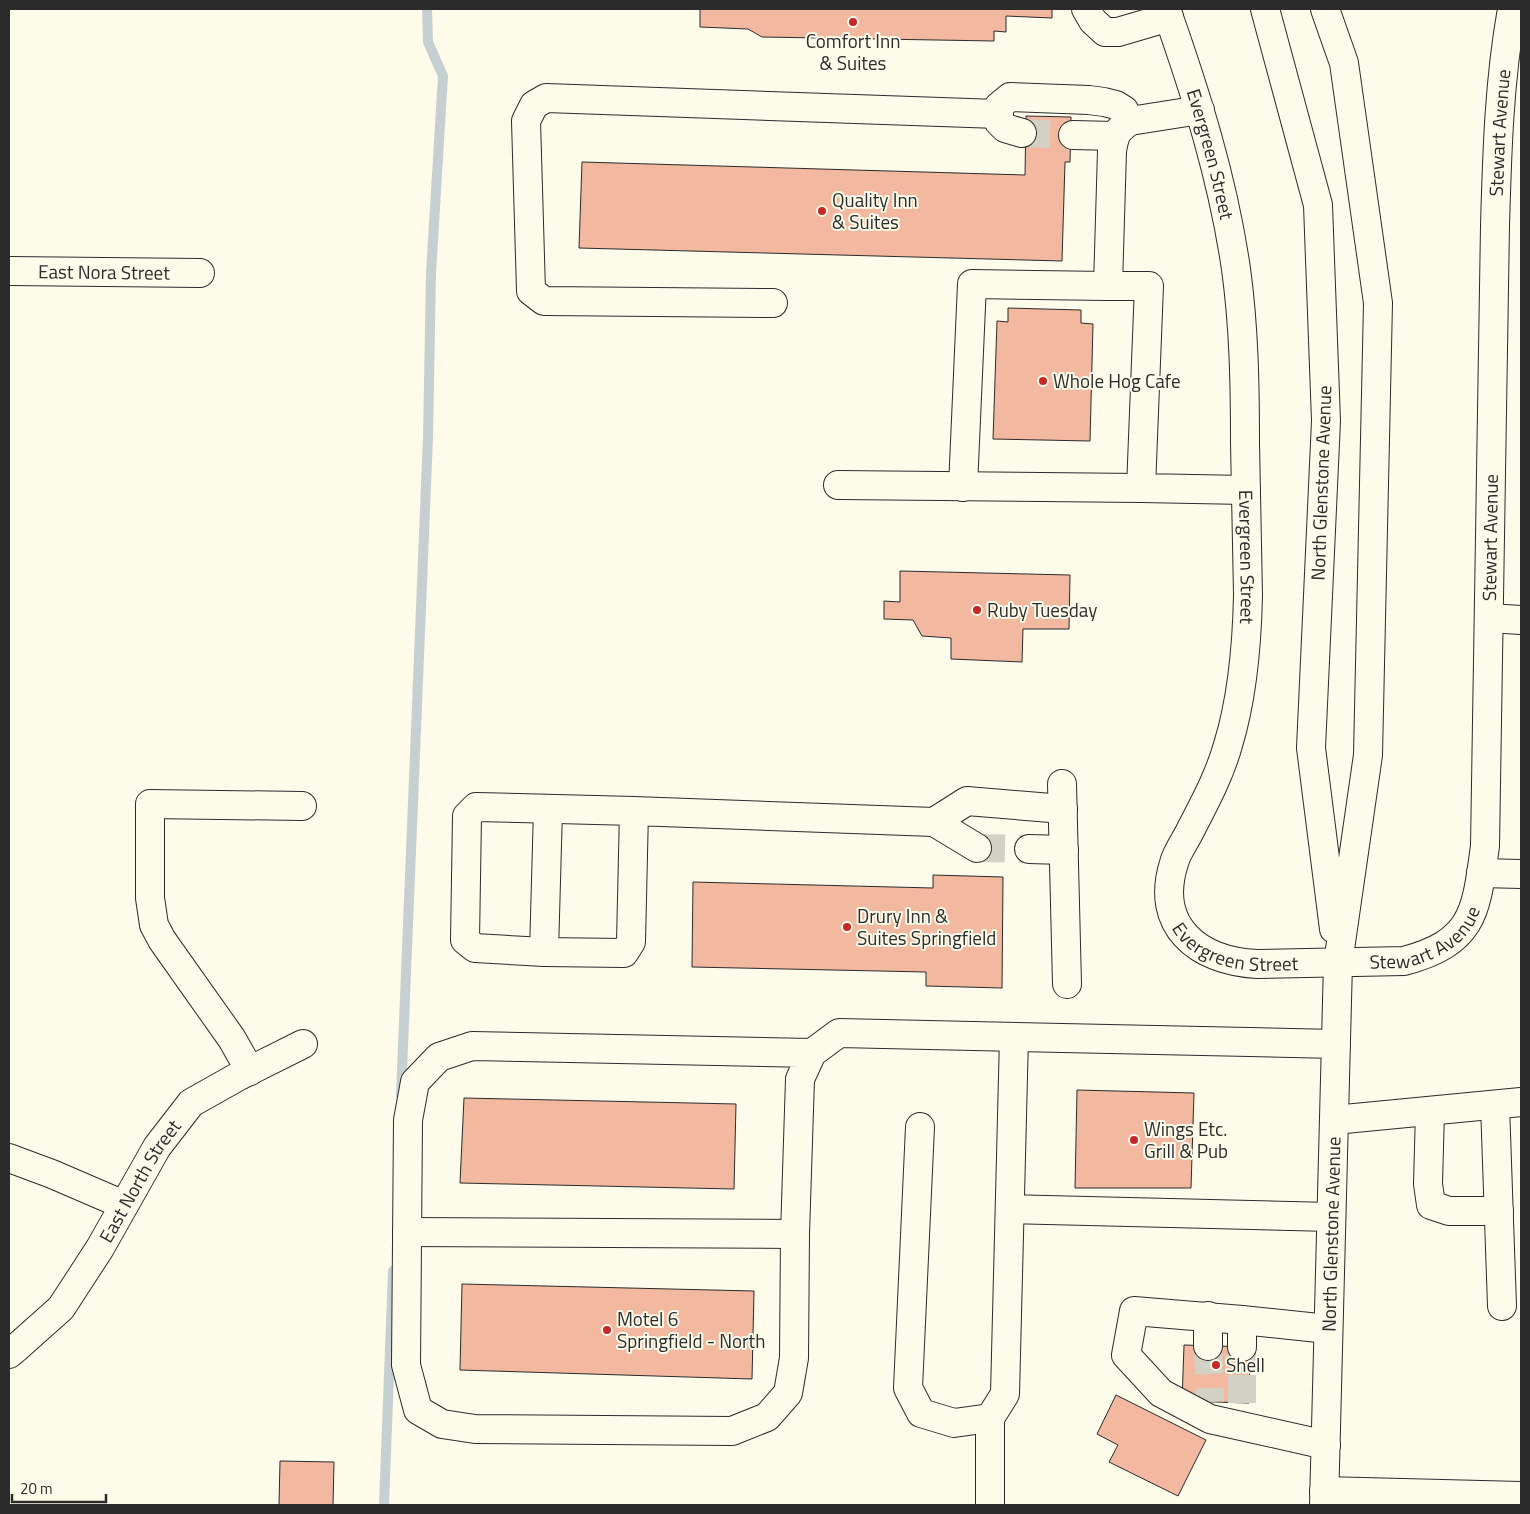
<svg xmlns="http://www.w3.org/2000/svg" width="1530" height="1514" font-family="'Titillium Web',sans-serif">
<rect width="100%" height="100%" fill="#fdfbea"/>
<g fill="none" stroke-linecap="round" stroke-linejoin="round">
<path stroke="#c7d0d0" stroke-width="10" d="M401 1095 428 437 431 273 443 76 428 42 427 9
M384 1505 393 1271"/>
</g>
<path fill="#f2b8a0" stroke="#2b2b2b" d="M700 9H1052V18L1006 16V32L994 31V41L762 37 748 29 700 27Z
M1026 116 1071 117 1070 162H1065L1062 261 579 248 582 162 1025 175Z
M1008 308 1081 310V323L1093 324 1090 441 993 439 997 321 1008 322Z
M900 571 1070 575 1069 629H1023L1022 662 951 659V638L922 636 913 620 884 619V601L900 602Z
M933 875 1003 877 1002 988 926 986V972L692 967 693 882 933 888Z
M1077 1090 1194 1093 1191 1188H1075Z
M464 1098 736 1104 734 1189 460 1183Z
M462 1284 754 1291 752 1379 460 1370Z
M1184 1345 1250 1347 1249 1403 1182 1401Z
M1116 1395 1206 1440 1178 1496 1109 1462 1118 1445 1097 1434Z
M280 1461 334 1462 333 1505H279Z"/>
<g fill="none" stroke-linecap="round" stroke-linejoin="round">
<path stroke="#d3d1c4" stroke-width="28" stroke-dasharray="28 14" stroke-linecap="butt" d="M1022 133 1073 135
M977 848 1029 849
M1208 1346 1210 1402
M1242 1403V1347"/>
<g stroke="#2b2b2b" stroke-width="30">
<g id="minor">
<path d="M1086 9 1093 21 1105 32H1118L1169 17"/>
<path id="s1" d="M1166 9C1196 94 1223 179 1236 269 1244 327 1245 385 1245 443 1246 493 1247 544 1248 595 1247 645 1243 696 1228 745 1220 774 1205 802 1191 829 1186 840 1177 851 1174 863 1154 926 1198 961 1257 964L1404 961C1475 942 1476 911 1485 846L1495 226C1497 154 1499 81 1512 9"/>
<path d="M1200 110 1130 121C1116 131 1115 134 1112 151L1108 286H1149L1141 488 1246 490"/>
<path d="M1022 133 1005 128 999 122V106L1010 97 1089 100 1104 102 1116 105 1124 110 1130 121"/>
<path d="M1073 135 1114 136"/>
<path id="s2" d="M9 271 200 273"/>
<path d="M773 303 544 301 531 291 526 121 534 105 546 98 998 114"/>
<path d="M838 485 1141 488"/>
<path d="M963 487 972 284 1108 286"/>
<path d="M1489 618 1521 620"/>
<path d="M1062 784 1067 984"/>
<path d="M634 811 631 942 624 953 544 952 475 948 465 940 467 816 476 807 634 811 934 822 967 801 1063 809"/>
<path d="M934 822 977 848"/>
<path d="M1029 849 1064 850"/>
<path d="M1481 873 1521 874"/>
<path d="M544 952 548 809"/>
<path d="M812 1053 800 1079 795 1234 794 1358 788 1393 767 1417 732 1431 475 1429 442 1424 418 1410 406 1365 408 1120 415 1082 439 1057 472 1046 812 1053 839 1033 1336 1044"/>
<path d="M250 1071 232 1039 162 940 154 925 150 898V804L302 806"/>
<path d="M1495 1105 1502 1306"/>
<path d="M1430 1111 1428 1184 1431 1205 1449 1211H1499"/>
<path d="M1334 1120 1521 1102"/>
<path d="M920 1127 908 1388 921 1413 954 1423 990 1418 1005 1394 1014 1037"/>
<path d="M9 1158 52 1174 124 1205"/>
<path d="M1010 1209 1331 1217"/>
<path d="M407 1232 795 1234"/>
<path d="M1208 1316V1346"/>
<path d="M1242 1320V1347"/>
<path id="s3" d="M9 1354 15 1349 61 1308 100 1248 157 1147 191 1103 239 1076 303 1044"/>
<path d="M1326 1445 1210 1419 1161 1393 1126 1355 1134 1311 1242 1320 1328 1329"/>
<path d="M1324 1491 1521 1496"/>
<path d="M990 1505V1418"/>
</g>
</g>
<g stroke="#2b2b2b" stroke-width="30">
<g id="major">
<path d="M1265 9 1318 205 1326 421 1311 748 1334 929"/>
<path id="s4" d="M1324 1505 1338 963 1368 755 1378 303 1344 63 1325 9"/>
</g>
</g>
<use href="#minor" stroke="#fdfbea" stroke-width="28"/>
<use href="#major" stroke="#fdfbea" stroke-width="28"/>
</g>
<g fill="#c62828" stroke="#fdfbea" stroke-width="2">
<circle cx="853" cy="22" r="5"/>
<circle cx="822" cy="211" r="5"/>
<circle cx="1043" cy="381" r="5"/>
<circle cx="977" cy="610" r="5"/>
<circle cx="847" cy="927" r="5"/>
<circle cx="1134" cy="1140" r="5"/>
<circle cx="607" cy="1330" r="5"/>
<circle cx="1216" cy="1365" r="5"/>
</g>
<g text-anchor="middle" stroke-width="4" stroke-linejoin="round" paint-order="stroke">
<g font-size="19" fill="#2b2b2b" stroke="#fdfbea" text-anchor="start">
<text x="853" y="48" text-anchor="middle">Comfort Inn<tspan x="853" dy="22">&amp; Suites</tspan></text>
<text x="832" y="207">Quality Inn<tspan x="832" dy="22">&amp; Suites</tspan></text>
<text x="1053" y="388">Whole Hog Cafe</text>
<text x="987" y="617">Ruby Tuesday</text>
<text x="857" y="923">Drury Inn &amp;<tspan x="857" dy="22">Suites Springfield</tspan></text>
<text x="1144" y="1136">Wings Etc.<tspan x="1144" dy="22">Grill &amp; Pub</tspan></text>
<text x="617" y="1326">Motel 6<tspan x="617" dy="22">Springfield - North</tspan></text>
<text x="1226" y="1372">Shell</text>
</g>
<g font-size="19" fill="#2b2b2b" stroke="#fdfbea">
<text dy="7" stroke="none"><textPath href="#s1" startOffset="2049">Stewart Avenue</textPath></text>
<text dy="7" stroke="none"><textPath href="#s1" startOffset="152">Evergreen Street</textPath></text>
<text dy="7" stroke="none"><textPath href="#s2" startOffset="95">East Nora Street</textPath></text>
<text transform="translate(1321 483) rotate(-88)" y="7">North Glenstone Avenue</text>
<text dy="7" stroke="none"><textPath href="#s1" startOffset="1644">Stewart Avenue</textPath></text>
<text dy="7" stroke="none"><textPath href="#s1" startOffset="558">Evergreen Street</textPath></text>
<text dy="7" stroke="none"><textPath href="#s1" startOffset="1210">Stewart Avenue</textPath></text>
<text dy="7" stroke="none"><textPath href="#s1" startOffset="1008">Evergreen Street</textPath></text>
<text dy="7" stroke="none"><textPath href="#s3" startOffset="219">East North Street</textPath></text>
<text dy="7" stroke="none"><textPath href="#s4" startOffset="271">North Glenstone Avenue</textPath></text>
</g>
</g>
<rect width="1530" height="1514" fill="none" stroke="#2b2b2b" stroke-width="20"/>
<path d="M12 1494v8h94v-8" fill="none" stroke="#2b2b2b" stroke-width="2.5"/>
<text x="20" y="1494" font-size="15" fill="#2b2b2b" stroke="#fdfbea" stroke-width="4" paint-order="stroke">20 m</text>
</svg>
